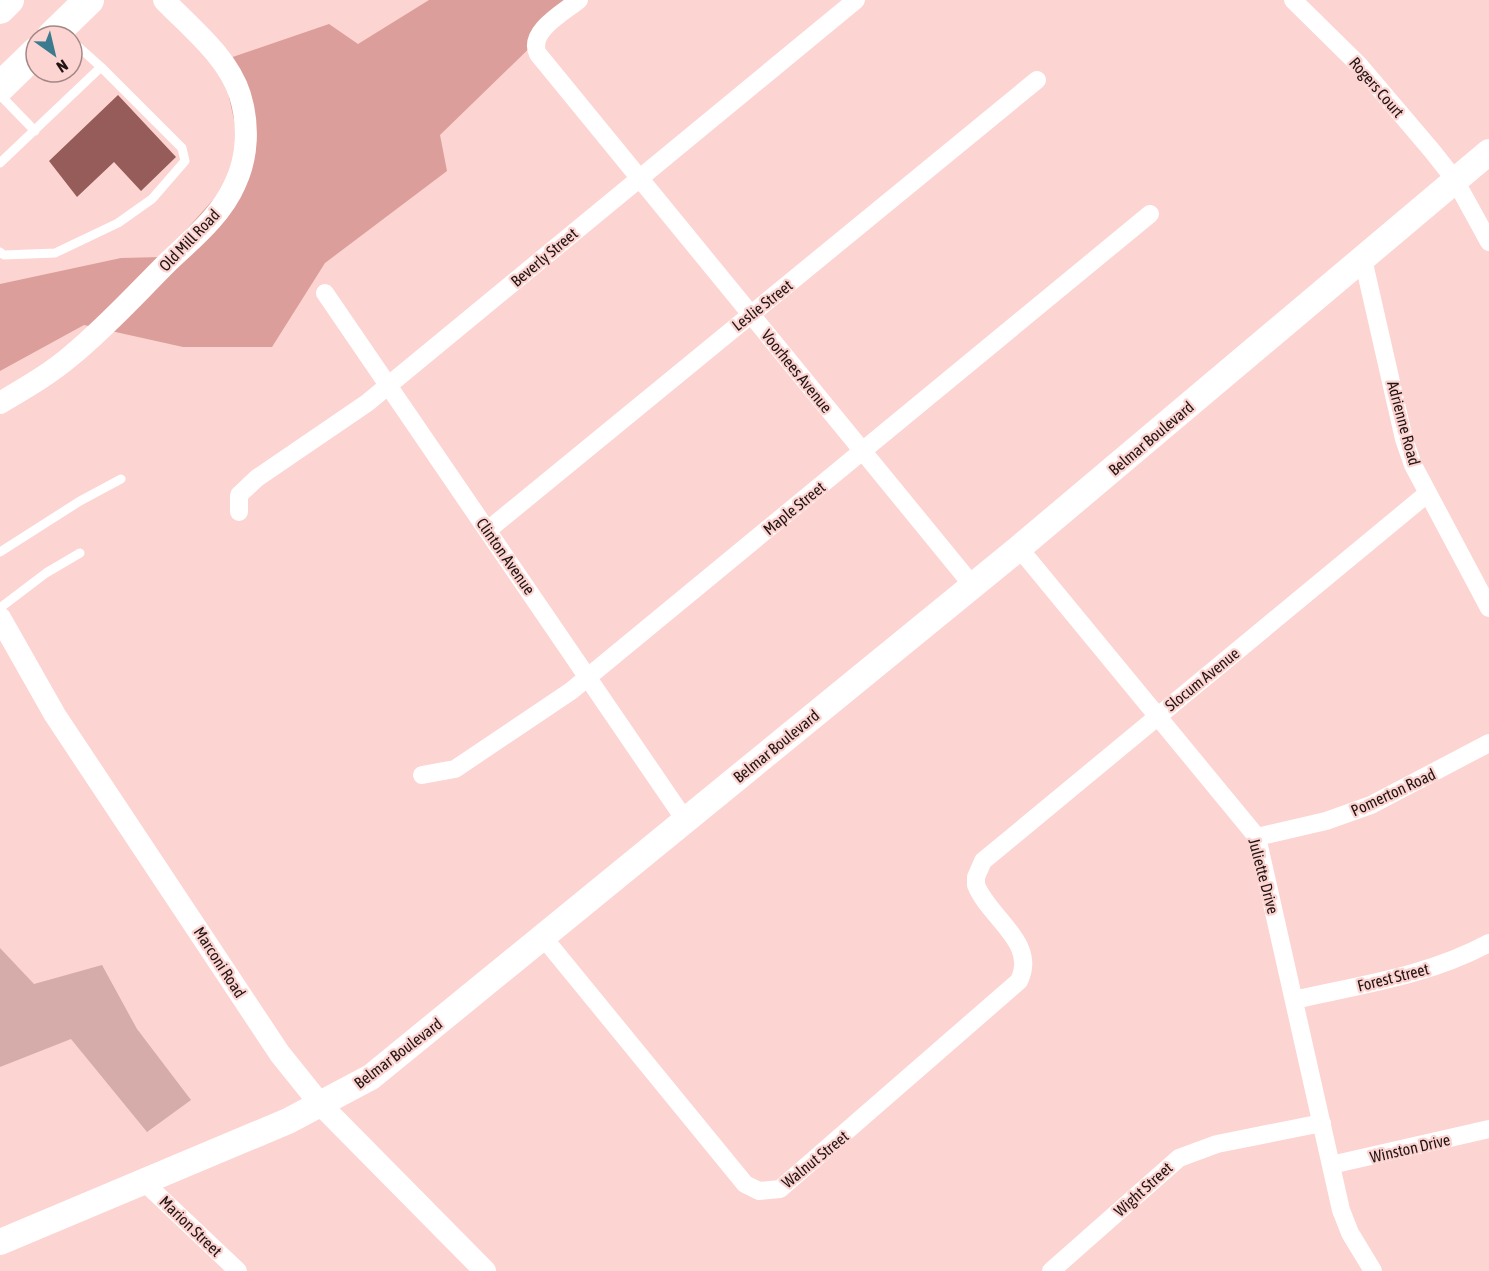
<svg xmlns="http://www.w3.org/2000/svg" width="1489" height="1271" font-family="'Asap Condensed',sans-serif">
<rect width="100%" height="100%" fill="#fcd4d1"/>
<path fill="#d5aca9" d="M0 948 34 984 102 965 137 1029 191 1100 147 1132 71 1039 0 1067Z"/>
<path fill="#dc9e9a" d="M429 0H579L440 135 447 171 325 263 272 347H183L84 325 0 371V284L121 258 162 257 244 165 221 61 329 24 358 44Z"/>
<path fill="#955c59" d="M118 95 176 157 141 191 114 162 77 197 49 161Z"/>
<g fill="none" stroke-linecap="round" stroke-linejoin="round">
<path stroke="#fff" stroke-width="9" d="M72 41 101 67
M0 95 35 131
M0 163 101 67 182 148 185 161 152 199 118 223 55 253 4 255 0 252
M0 552 80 501 121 479
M0 608 46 573 80 553"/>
<path stroke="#fff" stroke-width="18" d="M579 0C564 12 527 32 538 54L973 586
M1293 0 1360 66 1433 152 1455 180 1489 242
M1363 259 1404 439 1413 465 1489 608
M325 293 685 820
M239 512V495L257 478 367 403 856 0
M488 530 1037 80
M1019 548 1257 837 1341 1210 1350 1233 1373 1271
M422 775 455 769 571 691 1150 214
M1257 837 1326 821 1371 805 1489 743
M543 937 745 1184 759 1191 780 1189 1019 981C1038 943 989 918 976 885V877L983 861 1428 493
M1294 1000C1360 985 1428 976 1489 943
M1331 1165 1489 1129
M144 1182 238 1271
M1051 1271 1179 1158 1217 1144 1322 1123"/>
<path stroke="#fff" stroke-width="22" d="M0 403C25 388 50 374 72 355 106 327 136 294 167 263 192 239 221 216 235 184 248 157 249 124 240 95 228 57 191 28 164 0
M0 618 55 715 280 1054 321 1105 485 1271"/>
<path stroke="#fff" stroke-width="26" d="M0 1242 288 1121 371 1077 1019 548 1489 152"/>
<path stroke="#fff" stroke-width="30" d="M0 9 9 0
M52 36 89 0
M0 87 36 52"/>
</g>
<g text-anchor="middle" stroke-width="4.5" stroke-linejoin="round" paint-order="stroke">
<g font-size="16" fill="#211413" stroke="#fcd4d1">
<text transform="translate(1377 87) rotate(49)" y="6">Rogers Court</text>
<text transform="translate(189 240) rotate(-46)" y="6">Old Mill Road</text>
<text transform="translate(544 257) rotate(-40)" y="6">Beverly Street</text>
<text transform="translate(762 305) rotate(-38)" y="6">Leslie Street</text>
<text transform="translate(797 371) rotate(51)" y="6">Voorhees Avenue</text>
<text transform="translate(1404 423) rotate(75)" y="6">Adrienne Road</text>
<text transform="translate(1151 438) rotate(-40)" y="6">Belmar Boulevard</text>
<text transform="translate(794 508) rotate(-39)" y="6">Maple Street</text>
<text transform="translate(506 556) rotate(55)" y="6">Clinton Avenue</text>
<text transform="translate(1202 679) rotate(-39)" y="6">Slocum Avenue</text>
<text transform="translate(776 746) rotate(-39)" y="6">Belmar Boulevard</text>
<text transform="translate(1393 792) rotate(-25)" y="6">Pomerton Road</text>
<text transform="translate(1264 876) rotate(75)" y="6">Juliette Drive</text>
<text transform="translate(220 962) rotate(57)" y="6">Marconi Road</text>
<text transform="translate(1393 977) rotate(-14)" y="6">Forest Street</text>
<text transform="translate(398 1053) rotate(-37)" y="6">Belmar Boulevard</text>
<text transform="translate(1410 1148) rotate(-13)" y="6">Winston Drive</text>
<text transform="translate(815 1159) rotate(-39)" y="6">Walnut Street</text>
<text transform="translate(1143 1189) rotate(-42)" y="6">Wight Street</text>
<text transform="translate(191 1226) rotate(44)" y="6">Marion Street</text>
</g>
</g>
<g transform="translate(54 54) rotate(146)"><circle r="28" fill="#fcd4d1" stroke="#a48785" stroke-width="1.5"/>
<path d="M0-4.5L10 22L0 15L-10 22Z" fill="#3c7b8f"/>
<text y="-9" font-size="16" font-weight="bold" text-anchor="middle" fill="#211413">N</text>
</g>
</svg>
